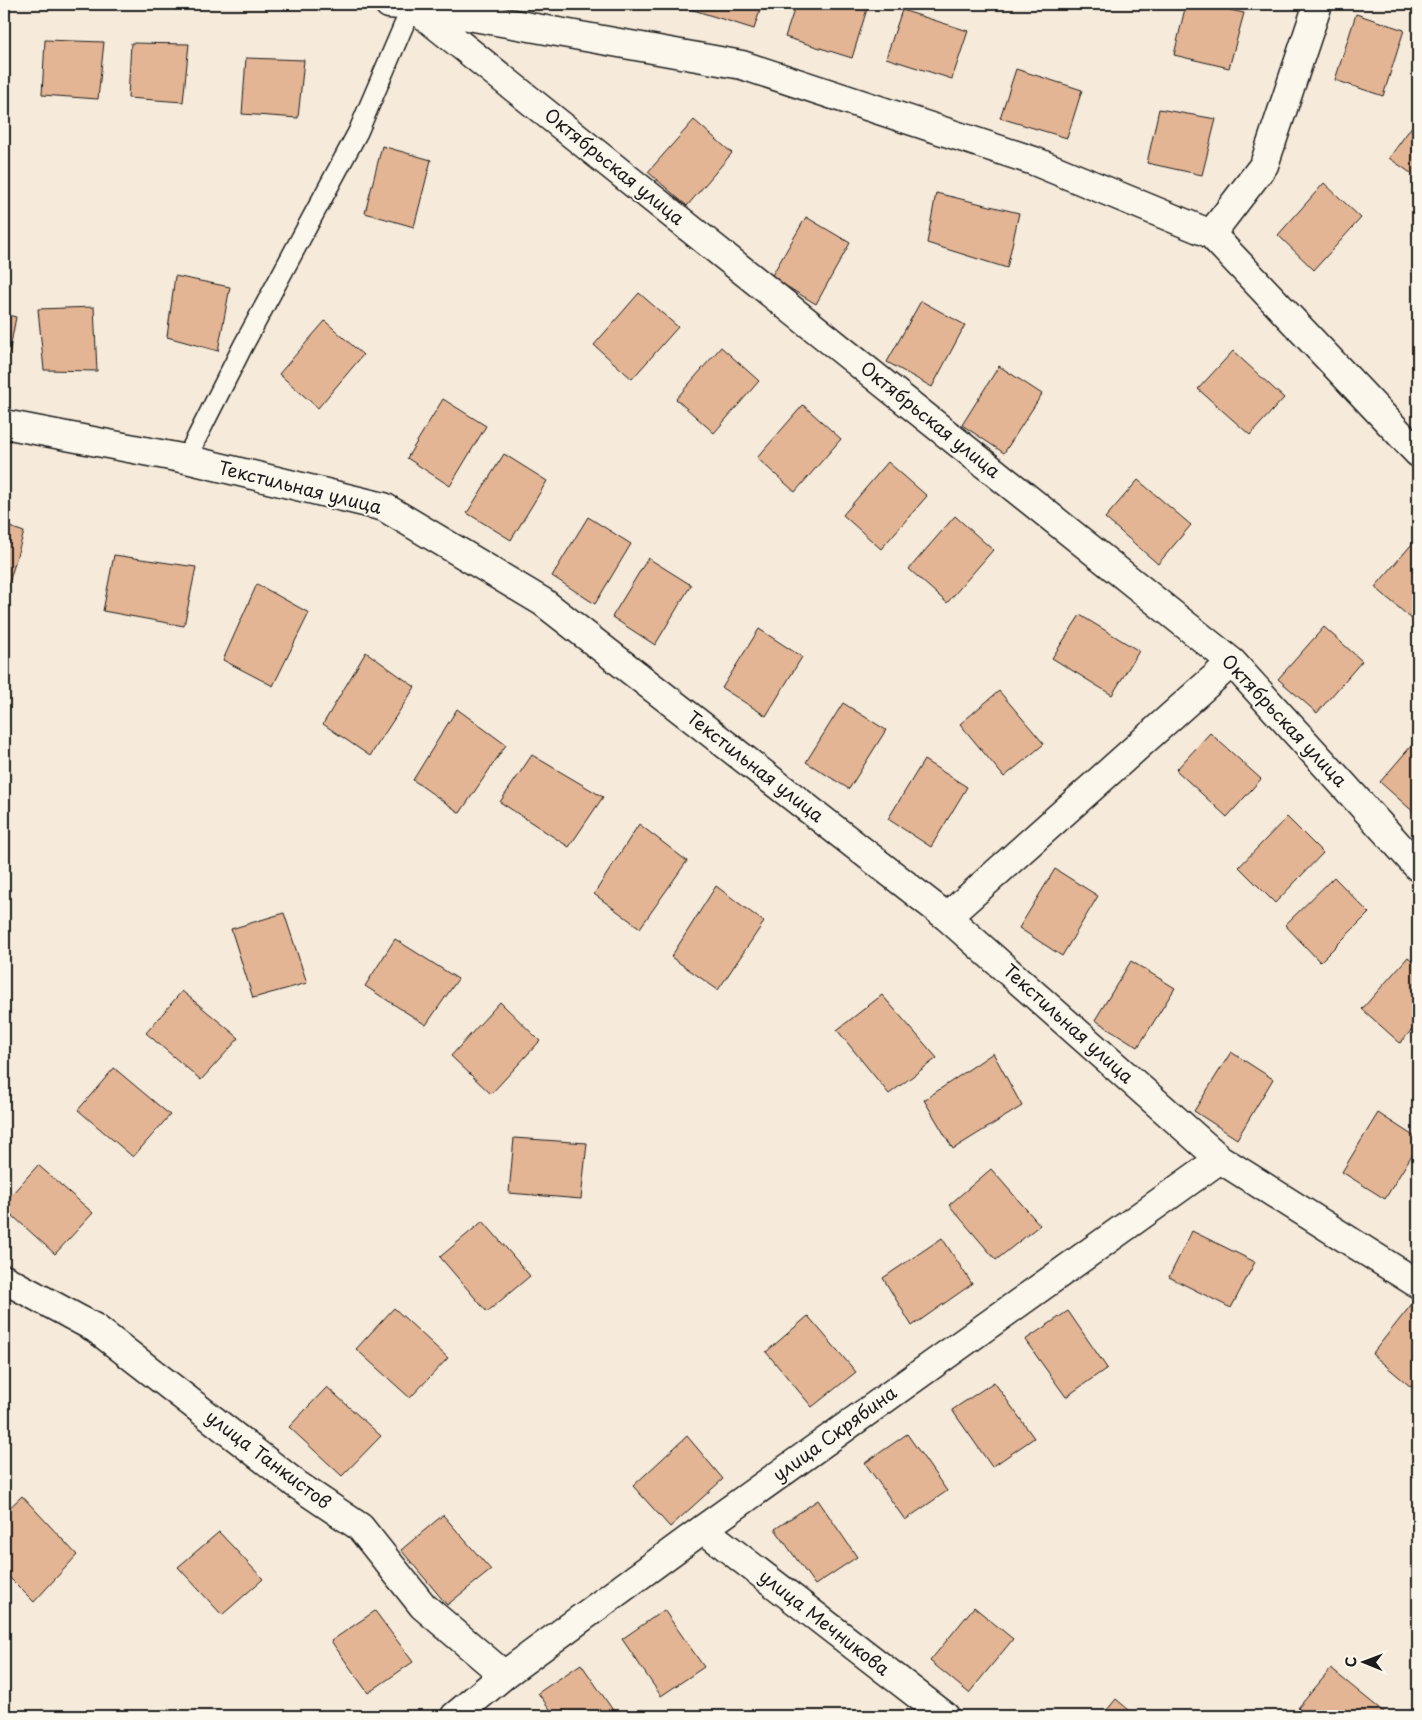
<svg xmlns="http://www.w3.org/2000/svg" width="1422" height="1720" font-family="'Playpen Sans',sans-serif">
<rect width="100%" height="100%" fill="#f6eada"/>
<filter id="ink" filterUnits="userSpaceOnUse"><feTurbulence type="fractalNoise" baseFrequency=".02" numOctaves="2"/><feDisplacementMap in="SourceGraphic" scale="10" xChannelSelector="R" yChannelSelector="G"/><feConvolveMatrix kernelMatrix="1 2 1 2 8 2 1 2 1" color-interpolation-filters="sRGB"/></filter>
<g filter="url(#ink)">
<path fill="#e3b594" stroke="#1c1c1c" d="M689 4H762L754 29 687 8Z
M796 4H851L867 9 852 58 785 37Z
M1186 4H1202L1244 13 1229 68 1174 55Z
M902 10 968 31 952 79 886 58Z
M1356 14 1404 30 1383 96 1335 80Z
M45 40 104 42 98 99 42 95Z
M131 43 189 44 183 102 128 98Z
M246 58 304 60 298 118 242 114Z
M1016 69 1082 90 1067 138 1000 118Z
M1159 109 1216 119 1202 175 1147 163Z
M1418 118V178L1389 158Z
M694 120 732 153 687 206 648 172Z
M382 146 431 160 414 227 365 213Z
M1324 183 1361 218 1314 270 1278 235Z
M936 193 1019 213 1007 268 927 243Z
M806 217 850 243 816 304 771 277Z
M175 276 230 287 218 351 167 337Z
M639 293 678 327 632 379 594 345Z
M921 301 965 325 932 387 887 362Z
M94 307 97 371 44 370 38 309Z
M4 314 16 317 4 381Z
M325 321 363 355 318 408 279 374Z
M721 347 759 381 714 433 676 399Z
M1233 351 1284 398 1250 435 1198 389Z
M999 366 1042 394 1004 453 962 425Z
M443 399 486 426 450 486 407 458Z
M803 405 841 439 795 492 757 458Z
M504 454 547 481 511 540 467 513Z
M888 462 927 496 881 549 843 515Z
M1138 480 1191 525 1158 564 1105 518Z
M955 516 993 550 947 603 909 569Z
M588 517 631 544 595 604 552 576Z
M4 525 24 532 4 600Z
M1418 537V616L1414 621 1375 587Z
M114 555 196 567 184 626 103 611Z
M648 558 691 585 655 645 612 617Z
M257 584 309 613 273 686 223 660Z
M1080 615 1139 651 1112 695 1052 658Z
M1324 627 1362 661 1317 713 1278 679Z
M759 629 802 657 766 716 722 688Z
M366 652 415 687 370 756 323 724Z
M999 691 1044 744 1004 777 960 724Z
M843 703 886 730 849 789 806 762Z
M457 709 506 745 460 813 413 780Z
M1210 733 1261 779 1227 817 1176 770Z
M1418 738V816L1380 782Z
M532 755 603 797 569 847 500 802Z
M924 760 967 787 931 847 888 819Z
M1287 817 1323 853 1275 903 1239 867Z
M639 824 687 861 640 928 594 894Z
M1055 869 1098 896 1062 956 1019 928Z
M1334 877 1369 913 1320 962 1285 925Z
M716 886 764 922 718 990 671 957Z
M284 913 307 983 253 998 231 929Z
M395 939 458 979 426 1025 365 986Z
M1408 957 1418 966V1023L1400 1043 1362 1009Z
M1131 961 1175 988 1138 1047 1095 1020Z
M182 991 239 1038 201 1080 146 1033Z
M882 995 937 1058 889 1094 837 1030Z
M500 1002 540 1041 491 1094 451 1056Z
M1231 1052 1273 1079 1237 1139 1194 1111Z
M993 1053 1022 1106 953 1149 924 1100Z
M114 1068 170 1115 133 1157 78 1110Z
M1378 1113 1418 1139V1145L1385 1199 1342 1172Z
M514 1138 587 1143 581 1199 509 1193Z
M38 1165 93 1213 55 1254 4 1208V1203Z
M991 1169 1040 1225 996 1260 949 1205Z
M483 1221 530 1276 487 1312 440 1257Z
M1192 1231 1255 1262 1231 1308 1169 1277Z
M942 1238 972 1284 912 1326 883 1278Z
M1415 1300 1418 1303V1378L1411 1387 1372 1354Z
M394 1308 448 1358 410 1398 356 1349Z
M1068 1311 1107 1368 1066 1397 1025 1340Z
M808 1316 856 1372 812 1407 766 1352Z
M994 1382 1034 1438 992 1467 952 1410Z
M327 1387 381 1436 342 1476 289 1427Z
M907 1434 947 1491 905 1520 865 1463Z
M687 1436 723 1479 670 1527 633 1486Z
M22 1496 77 1555 34 1602 4 1572V1513Z
M818 1500 857 1557 815 1585 775 1529Z
M443 1515 491 1570 447 1605 401 1550Z
M219 1532 263 1579 222 1615 178 1567Z
M974 1607 1013 1639 969 1693 930 1661Z
M664 1610 704 1667 661 1696 622 1639Z
M375 1611 413 1662 368 1693 331 1641Z
M581 1664 617 1716H555L538 1693Z
M1331 1669 1385 1713 1382 1716H1308L1298 1708Z
M1116 1699 1136 1716H1102Z"/>
<g fill="none" stroke-linecap="round" stroke-linejoin="round">
<g stroke="#1c1c1c" stroke-width="22">
<path id="service" d="M186 459 243 346 358 132 412 6"/>
</g>
<g stroke="#1c1c1c" stroke-width="31">
<path id="minor" d="M389 4 412 6 742 65 1034 161 1211 234 1418 453
M412 6 1232 662 1418 867
M1211 234 1264 165 1318 4
M4 424 186 459 384 507 543 602 947 917 1220 1159 1418 1284
M947 917 1232 662
M4 1279 95 1328 296 1484 360 1527 423 1606 504 1675
M703 1529 945 1716
M455 1716 504 1675 703 1529 1220 1159"/>
</g>
<use href="#service" stroke="#fbf7ec" stroke-width="19"/>
<use href="#minor" stroke="#fbf7ec" stroke-width="28"/>
</g>
</g>
<g text-anchor="middle" stroke-width="4" stroke-linejoin="round" paint-order="stroke">
<g font-size="18" fill="#1c1c1c" stroke="#fbf7ec">
<text transform="translate(614 167) rotate(39)" y="6">Октябрьская улица</text>
<text transform="translate(930 420) rotate(39)" y="6">Октябрьская улица</text>
<text transform="translate(300 488) rotate(14)" y="6">Текстильная улица</text>
<text transform="translate(1284 721) rotate(47)" y="6">Октябрьская улица</text>
<text transform="translate(755 767) rotate(38)" y="6">Текстильная улица</text>
<text transform="translate(1068 1024) rotate(42)" y="6">Текстильная улица</text>
<text transform="translate(835 1434) rotate(-36)" y="6">улица Скрябина</text>
<text transform="translate(268 1460) rotate(37)" y="6">улица Танкистов</text>
<text transform="translate(824 1623) rotate(38)" y="6">улица Мечникова</text>
</g>
</g>
<rect width="1422" height="1720" fill="none" stroke="#fbf7ec" stroke-width="20"/>
<rect x="10" y="10" width="1402" height="1700" fill="none" stroke="#1c1c1c" stroke-width="2" filter="url(#ink)"/>
<g transform="translate(1364 1662) rotate(271)" stroke="#fbf7ec" stroke-width="4" paint-order="stroke">
<path d="M0-4L9 19L0 12L-9 19Z" fill="#1c1c1c"/>
<text y="-8" font-size="14" font-weight="bold" text-anchor="middle" fill="#1c1c1c">С</text>
</g>
</svg>
